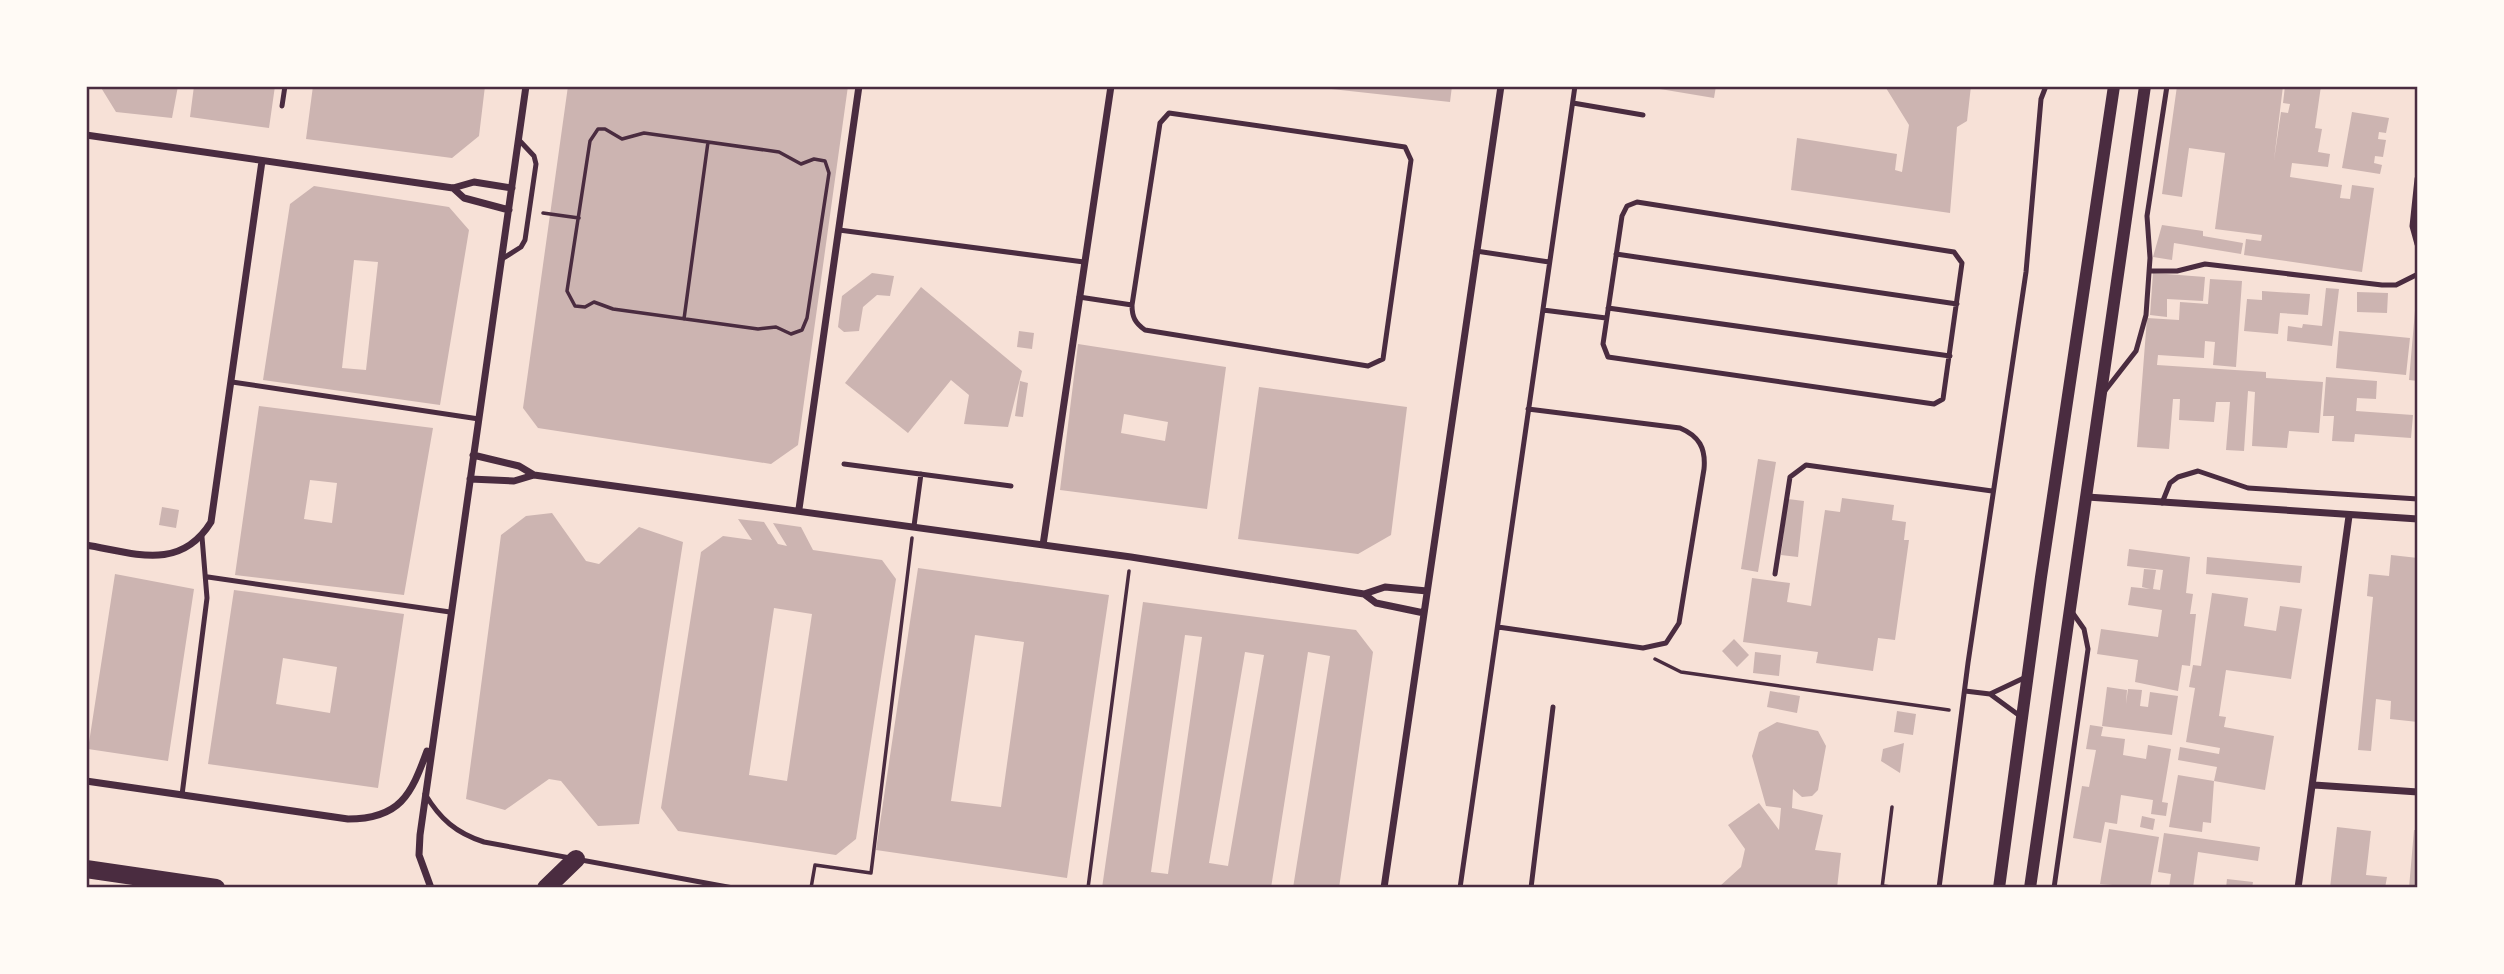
<svg xmlns="http://www.w3.org/2000/svg" width="2504" height="974" font-family="'Nunito Sans',sans-serif">
<rect width="100%" height="100%" fill="#f7e1d7"/>
<path fill="#ccb4b1" fill-rule="evenodd" d="M100 86H178L172 118 116 112Z
M194 86H275L269 128 190 117Z
M313 86H485L479 136 452 158 306 139Z
M568 86H848L798 445 771 464 538 428 523 408Z
M1304 86H1452L1450 102Z
M1642 86H1716L1714 98Z
M1889 86H1971L1967 121 1957 127 1950 213 1791 190 1797 138 1897 154 1895 170 1902 172 1909 125 1886 88Z
M2177 86H2283L2274 160 2281 112 2288 113 2290 104 2283 103 2285 86H2321L2315 128 2322 129 2318 152 2330 154 2328 167 2292 163 2290 177 2342 185 2340 198 2350 199 2352 185 2374 188 2362 272 2244 255 2246 239 2261 241 2262 235 2215 229 2225 153 2189 148 2182 197 2162 194Z
M2352 112 2389 118 2386 133 2379 132 2378 139 2386 140 2383 157 2375 156 2374 163 2382 165 2380 174 2342 168Z
M314 186 449 207 469 230 440 405 263 380 290 204ZM354 260 378 262 366 370 342 368Z
M2162 225 2203 231V236L2243 243 2241 254 2174 243 2172 260 2153 257Z
M872 273 894 276 890 296 877 295 863 307 859 331 844 332 838 327 842 296Z
M2153 273 2205 277 2203 301 2167 299V317L2150 315Z
M2210 279 2242 281 2236 367 2213 365 2215 342 2205 341 2204 358 2158 355 2157 365 2266 372V378L2323 382 2319 433 2289 431 2287 448 2252 446 2255 392 2248 391 2244 451 2226 450 2230 402H2216L2214 422 2179 420 2180 399H2173L2169 449 2137 447 2147 318 2179 320 2180 302 2208 304Z
M921 287 1022 371 1008 427 964 424 969 395 951 380 908 433 845 383Z
M2326 288 2339 289 2332 346 2287 341 2288 326 2302 328 2303 324 2322 326Z
M2262 291 2310 294 2308 315 2280 313 2278 334 2244 331 2247 299 2262 300Z
M2357 292 2388 293 2387 313 2357 312Z
M2416 299H2418V381L2409 380Z
M1019 331 1034 333 1032 349 1017 347Z
M2339 331 2410 338 2406 375 2336 368Z
M1078 344 1226 367 1207 509 1060 490ZM1124 414 1168 422 1165 441 1121 433Z
M2326 377 2377 381 2376 399 2357 398 2356 411 2413 415 2411 438 2355 434 2354 442 2332 441 2334 416H2323Z
M1020 381 1028 383 1023 417 1015 416Z
M1259 387 1407 407 1391 535 1358 554 1238 539Z
M259 406 433 428 404 595 235 575ZM310 480 337 483 332 523 304 519Z
M1758 459 1776 462 1758 572 1741 569Z
M1842 498 1894 505 1892 520 1906 522 1904 540H1909L1895 640 1878 638 1873 671 1816 663 1818 652 1743 642 1752 578 1790 583 1787 602 1811 606 1825 510 1840 512Z
M1788 499 1804 501 1798 557 1781 555Z
M162 507 179 510 176 528 159 525Z
M552 513 586 561 599 564 639 527 683 542 639 824 598 826 561 781 549 779 505 810 466 799 501 535 526 516Z
M738 519 764 522 778 544 787 546 773 523 801 527 813 550 882 560 896 579 856 839 836 855 678 831 661 808 701 552 723 536 752 540ZM774 608 812 614 787 781 749 775Z
M2129 549 2190 557 2186 593 2193 594 2190 614H2196L2190 666 2182 665 2178 691 2135 682 2138 660 2097 654 2101 629 2158 637 2162 610 2128 605 2131 587 2150 589 2142 587 2144 569 2156 570 2153 589 2160 590 2163 570 2127 566Z
M2391 555 2418 558V722L2390 719 2391 701 2376 699 2371 751 2358 750 2373 597 2367 596 2369 574 2389 576Z
M2207 557 2302 566 2300 583 2206 574Z
M918 568 1109 595 1067 878 876 850ZM975 635 1024 642 1001 807 951 801Z
M115 574 194 589 168 761 88 749Z
M234 590 404 614 378 788 208 764ZM283 658 337 667 330 713 276 704Z
M2212 593 2248 598 2244 626 2276 631 2280 606 2302 609 2291 679 2226 670 2219 716 2226 717 2224 727 2274 736 2265 790 2214 781 2217 767 2178 760 2180 747 2219 754 2220 748 2186 742 2195 688 2189 687 2193 665 2201 666Z
M1143 602 1356 630 1373 652 1339 888H1293L1330 656 1308 652 1271 888H1102ZM1185 635 1202 637 1168 874 1151 872ZM1245 652 1264 655 1228 866 1209 863Z
M1734 639 1749 655 1737 667 1722 651Z
M1755 652 1781 655 1779 676 1753 673Z
M2107 687 2127 690 2126 704 2128 689 2142 690 2140 706 2148 707 2150 692 2178 696 2172 735 2102 726Z
M1770 691 1800 696 1797 713 1767 707Z
M1897 711 1916 714 1913 735 1894 732Z
M1777 722 1818 731 1826 746 1818 790 1812 796 1802 797 1793 789 1792 808 1823 815 1815 850 1841 853 1837 888H1722L1720 886 1741 867 1745 849 1728 825 1759 803 1779 830 1781 808 1766 806 1752 756 1759 732Z
M2090 725 2103 727 2101 736 2125 739 2123 755 2146 759 2148 745 2171 749 2162 802 2168 803 2166 816 2151 814 2153 800 2121 795 2117 824 2105 822 2101 843 2073 838 2082 786 2089 787 2096 750 2086 749Z
M1904 743 1900 773 1881 761 1883 749Z
M2178 775 2214 781 2211 823 2203 822 2202 832 2169 827Z
M2142 816 2155 819 2153 830 2140 827Z
M2337 827 2371 831 2366 875 2387 877 2385 888H2330Z
M2109 829 2159 837 2150 888 2100 884Z
M2414 830H2418V888H2409Z
M2164 833 2260 847 2258 861 2198 852 2193 888H2169L2171 874 2158 872Z
M2227 879 2253 882 2252 888H2226Z"/>
<g fill="none" stroke-linecap="round" stroke-linejoin="round">
<path stroke="#4a2c40" stroke-width="3.5" d="M598 129H605L622 139 644 133 779 152 801 164 814 159 825 161 829 173 807 318 802 330 791 334 776 327 758 329 613 309 594 302 585 307 575 306 567 291 590 141Z
M543 213 579 218
M684 319 708 142
M1655 659 1681 672 1949 710
M1883 886 1898 888
M811 888 815 865 871 873 912 538
M1088 888 1129 571
M1882 888 1892 807"/>
<path stroke="#4a2c40" stroke-width="5" d="M1573 103 1643 115
M282 106 285 86
M1169 113 1405 147 1411 160 1383 359 1368 366 1145 330C1135 323 1132 317 1132 305L1160 123Z
M1637 202 1954 252 1962 263 1943 399 1934 404 1608 357 1603 344 1622 216 1627 206Z
M839 230 1084 262
M1476 251 1549 262
M1616 254 1957 304
M502 259 521 247 525 240 536 164 534 156 519 140
M2150 271H2177L2205 264 2382 285H2396L2418 274
M1079 297 1132 305
M1608 308 1950 356
M1543 310 1606 318
M232 382 479 419
M2104 392 2136 351 2146 315 2150 258 2147 216 2167 86
M844 464 1011 486
M2162 503 2170 483 2178 477 2198 471 2248 488 2418 499
M914 526 921 474
M1775 574 1790 477 1806 465 1992 491
M208 577 450 612
M1498 627 1643 648 1666 643 1679 623 1704 469C1706 448 1699 436 1680 428L1528 409
M1965 691 1990 694 2020 716
M1990 694 2026 677
M425 794C440 819 456 833 484 842L733 888
M182 795 207 598 202 537
M1460 888 1575 86
M1531 888 1553 707
M1939 888 1968 663 2026 272 2041 99 2046 86
M2054 888 2088 649 2084 629 2072 612"/>
<path stroke="#4a2c40" stroke-width="7" d="M86 135 453 188 474 182 512 188
M2418 179 2413 226 2418 244
M453 188 464 198 509 210
M473 455 519 466 534 475 1131 557 1364 594 1376 603 1424 613
M470 479 514 481 534 475
M2087 497 2418 519
M799 509 859 86
M86 545C134 553 180 572 211 522L262 161
M1043 545 1111 86
M1364 594 1385 587 1427 591
M86 781 348 819C400 819 411 795 427 751
M2314 785 2418 792
M431 888 419 855 420 835 526 86
M1384 888 1501 86
M2298 888 2349 516"/>
<path stroke="#4a2c40" stroke-width="12" d="M1999 888 2041 577 2114 86
M2030 888 2145 86"/>
<path stroke="#4a2c40" stroke-width="18" d="M86 869 216 888
M546 888 576 859"/>
</g>
<rect width="2504" height="974" fill="none" stroke="#fffaf5" stroke-width="175"/>
<rect x="88" y="88" width="2328" height="798" fill="none" stroke="#4a2c40" stroke-width="2.5"/>
</svg>
